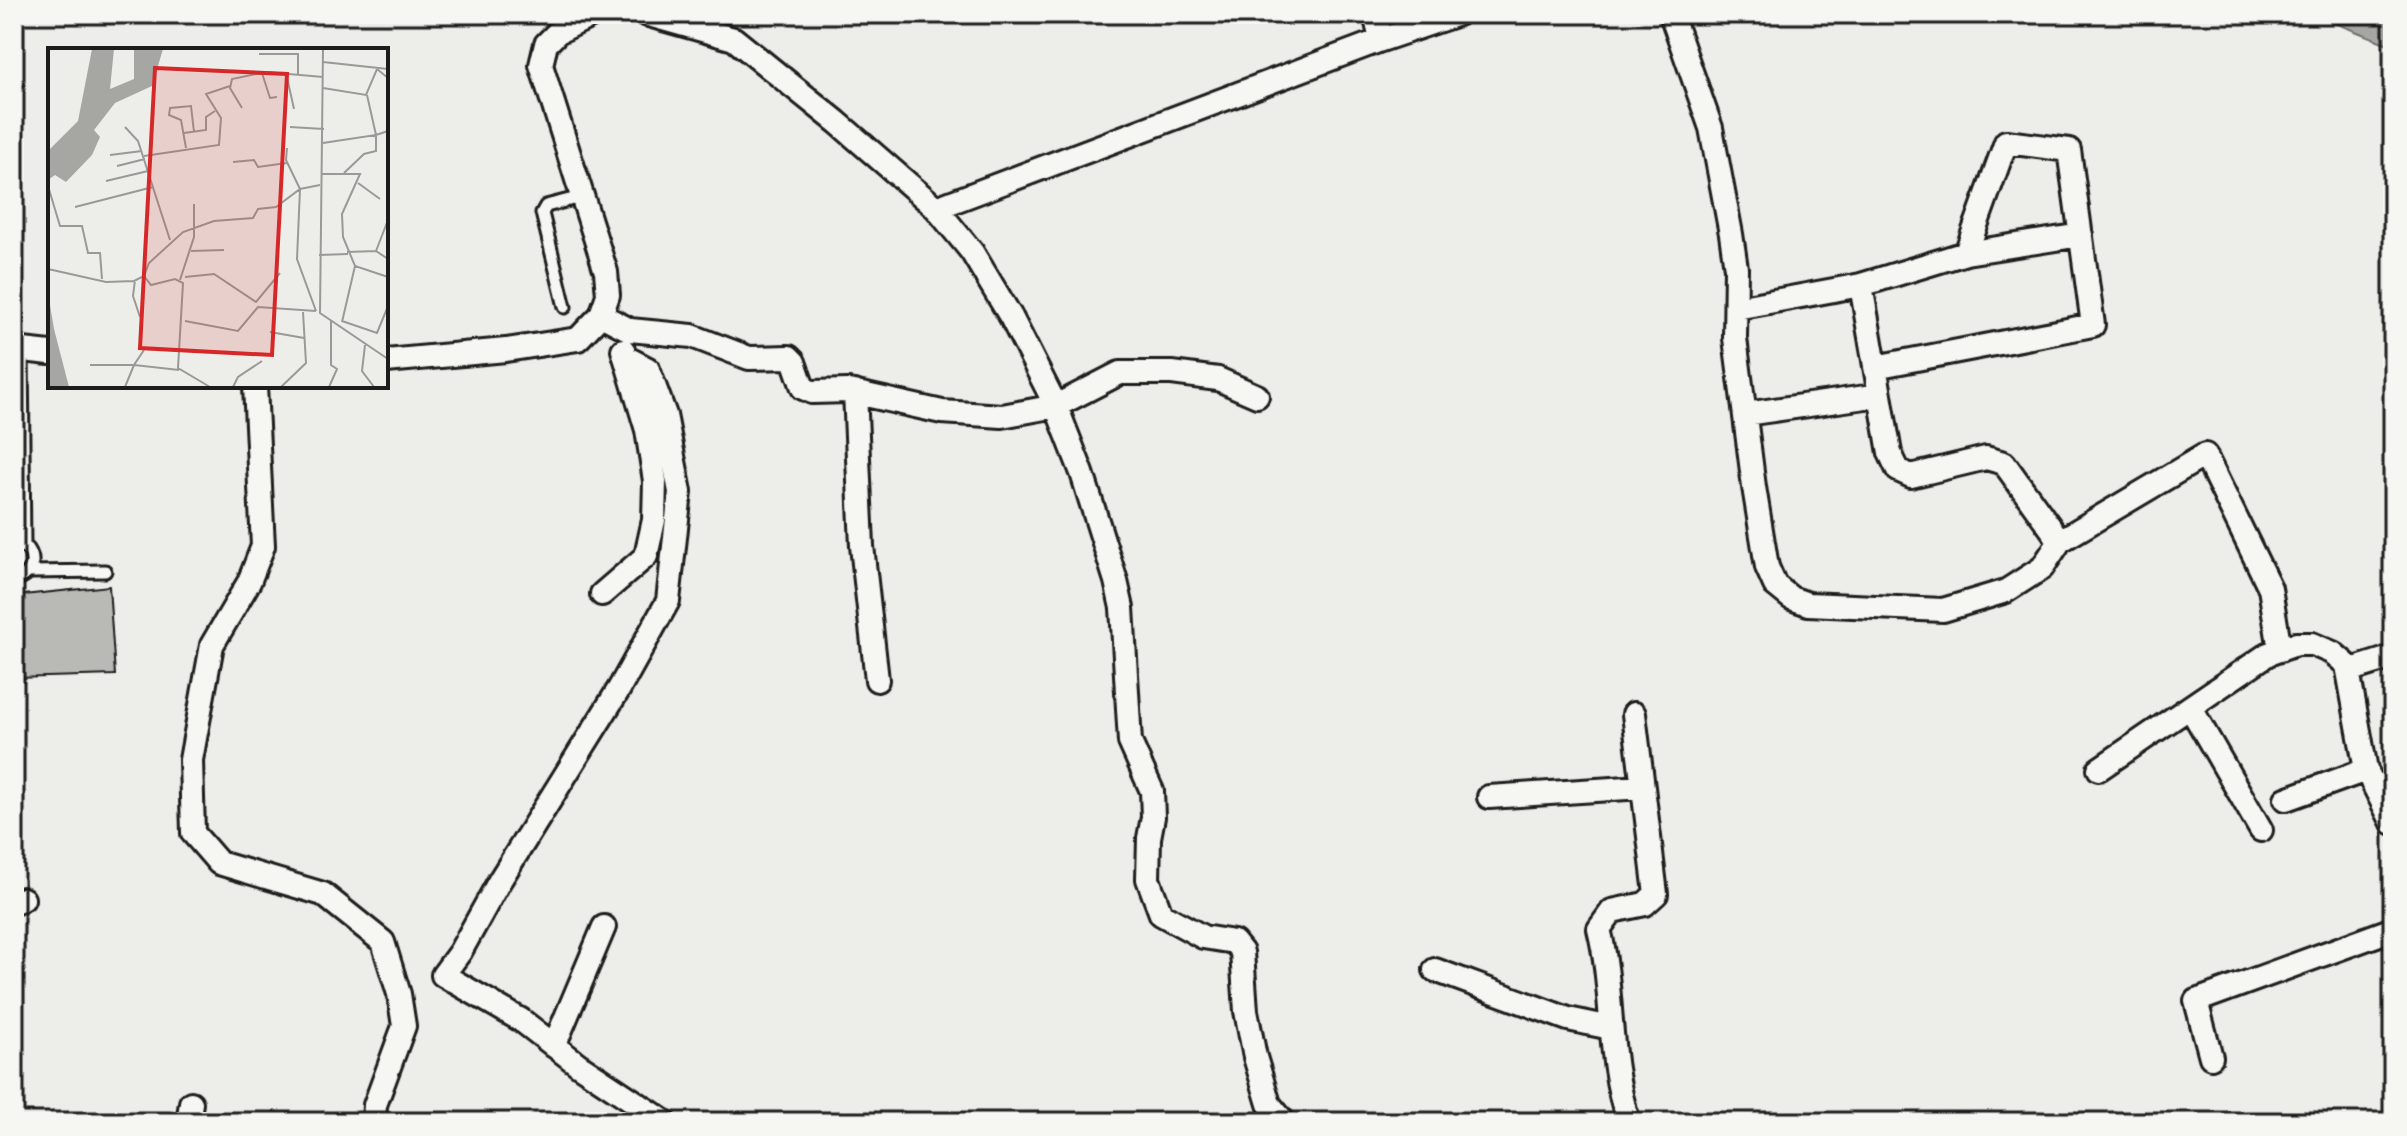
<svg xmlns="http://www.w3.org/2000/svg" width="2407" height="1136" font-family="'Comic Neue',sans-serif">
<rect width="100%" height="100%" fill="#edede9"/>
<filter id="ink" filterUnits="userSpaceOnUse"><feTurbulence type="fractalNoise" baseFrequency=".0125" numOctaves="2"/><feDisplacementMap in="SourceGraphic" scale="16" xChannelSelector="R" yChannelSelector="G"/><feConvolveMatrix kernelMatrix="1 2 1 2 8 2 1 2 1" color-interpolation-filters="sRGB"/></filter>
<g filter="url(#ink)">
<path fill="#a6a6a3" stroke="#6f6f6d" stroke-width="2" d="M2312 14H2393V46Z"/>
<path fill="#b9b9b6" stroke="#1c1c1c" stroke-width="2" d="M109 586 115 675 14 678V596Z"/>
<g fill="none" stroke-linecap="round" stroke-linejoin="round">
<g stroke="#1c1c1c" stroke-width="17">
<path id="lane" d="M565 307 542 213 546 206 581 197
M22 350 24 545
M14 542 28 549C37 563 30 577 14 579
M29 572 105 571"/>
</g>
<g stroke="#1c1c1c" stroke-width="28">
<path id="street" d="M645 14 734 39 837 122 936 208 972 252 1011 317 1056 406 1082 473 1116 581 1122 608 1130 742 1152 791 1153 817 1149 838 1148 879 1161 914 1203 937 1234 942 1242 952 1246 1011 1255 1057 1269 1104 1284 1122
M1375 14 1381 40
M1671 14 1711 128 1731 234 1736 268 1735 338 1754 487 1767 567 1775 585 1791 598 1808 604 1943 610 2006 591 2042 568 2060 541 2205 455 2270 588 2280 650
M936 208 1381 40 1458 14
M1966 253 2081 235
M1861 285 1890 453 1898 470 1911 476 1986 458 2004 463 2060 541
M1736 308 1861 285 1966 253 2006 142 2069 150 2093 325 1875 367
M601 315 630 330 692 336 749 358 789 357 794 362 803 388 812 392 848 391 942 412 1002 416 1056 406 1120 373H1172L1218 379 1257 396
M14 349 50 353
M625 357 648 369 665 415 680 492 668 601 619 689 500 880 460 952 443 975 521 1020 579 1065 665 1122
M386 361 506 350 578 339 601 315 608 295 606 272 541 65 546 44 558 32 595 14
M255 386 263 546 249 582 212 645 191 760 193 833 219 863 323 894 383 942 399 994 404 1026 375 1105 374 1122
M855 392 862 546 877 680
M1745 414 1880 395
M602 594 646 556 654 520 655 481 647 430 623 350
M2348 671 2393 657
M2190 707 2261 830
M2099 769 2268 654 2296 644H2312L2333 653 2347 665 2366 770 2393 823
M1489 797 1643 787
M2286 799 2366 770
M14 903 23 899
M1435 970 1568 1019 1611 1028
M554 1046 604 927
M2211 1057 2196 1001 2393 929
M188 1122 191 1103
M1629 1122C1606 1059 1615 993 1599 929L1612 911 1645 904 1656 894 1634 714"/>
</g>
<use href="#lane" stroke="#f6f6f2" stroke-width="11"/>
<use href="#street" stroke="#f6f6f2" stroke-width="22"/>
</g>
</g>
<g transform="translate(48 48)">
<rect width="340" height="340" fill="#edede9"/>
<path d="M44 1H66L62 41 86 31V1H115L104 38 67 55 46 82 52 89 44 107 18 134 7 127 0 132V103L30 73ZM0 245 6 281 21 339H0Z" fill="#a6a6a3"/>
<path fill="none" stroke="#999997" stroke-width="2" d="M275 1 272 265 340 311M211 6H250V26M275 14 340 21M214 25 222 50 229 49M238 25 246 61M275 40 318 47 329 21 340 30M194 60 182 40 184 31 218 24 275 29M77 79 90 93 122 192M242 79 276 81M136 85 158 82V69L167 63M275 95 328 87 319 47M138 100 133 72 121 67 122 60 143 58 146 84M239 100 238 112 252 141 249 211 268 263M62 107 94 103M96 108 171 97 173 70 158 46 182 38M185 114 206 112 210 119 239 115M69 118 97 111M296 125 316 106 328 103V87L340 83M274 126H312L294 166 295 189 307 218 340 229M58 133 100 123M310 135 332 151M0 138 12 178H34L40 205H52L54 231M27 159 105 139M143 203 176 202M328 203 340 172M299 204 328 203 340 211M271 207 300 206M0 221 58 234 86 233 96 228 101 215 135 184 166 173 205 170 210 161 228 159 252 141 272 137M96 228 103 237 127 231 135 235 130 320 162 339M137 229 166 226 208 254 232 225M87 232 85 248 92 269M132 232 146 189V156M137 273 190 283 210 259 268 263M294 273 329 285 340 258M294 274 307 218M222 284 256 290M317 297 314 323 326 339M96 302 86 317 131 322M42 317H86L77 339M185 339 190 329 214 313M233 339 258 315 255 264M281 339 289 321 283 317V273"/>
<path fill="#d62828" fill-opacity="0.15" stroke="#d62828" stroke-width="4" d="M107 20 239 26 224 307 92 300Z"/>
<rect width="340" height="340" fill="none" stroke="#1c1c1c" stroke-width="4"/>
</g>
<rect width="2407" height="1136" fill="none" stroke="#f6f6f2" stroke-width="48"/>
<rect x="24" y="24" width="2359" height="1088" fill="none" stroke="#1c1c1c" stroke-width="3" filter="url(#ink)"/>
</svg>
